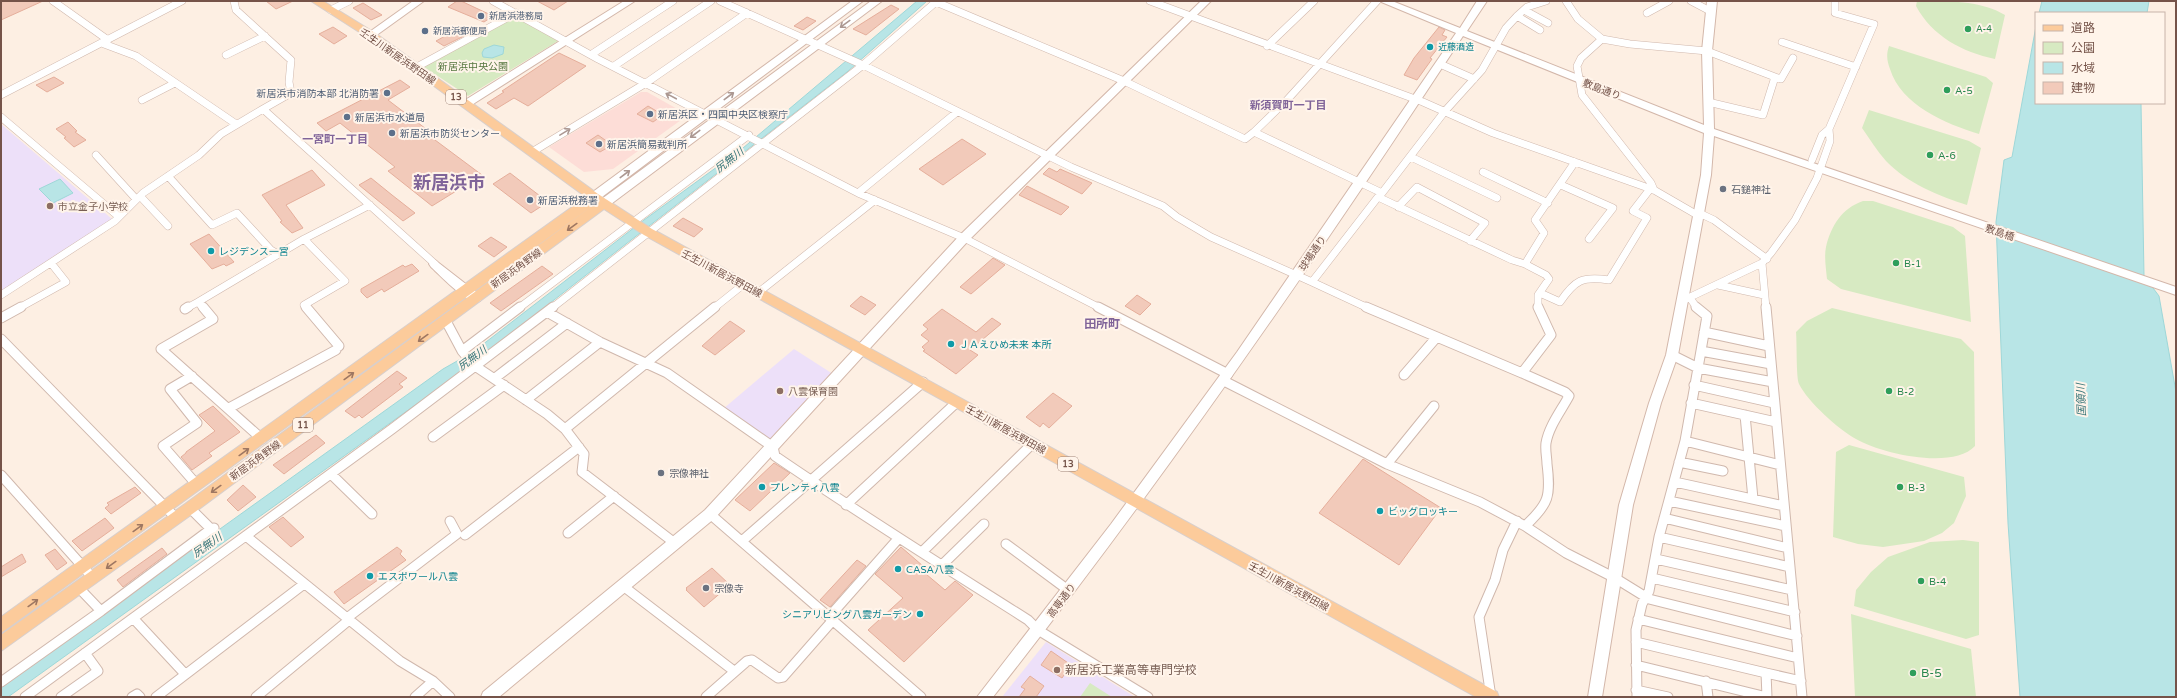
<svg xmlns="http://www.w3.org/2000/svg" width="2177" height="698" font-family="'Varela Round','Noto Sans JP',sans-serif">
<rect width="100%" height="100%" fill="#fdefe3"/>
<path fill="#fdddd7" d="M641 92H647L688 115 613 169 584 172 549 147Z"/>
<path fill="#ede0f9" d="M1 124 112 219 1 291Z
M794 349 833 374 771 442 723 409Z
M1046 642 1135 697H1002Z"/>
<path fill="#d7eac2" d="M1917 1C1947 1 1980 0 2005 15L1995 59C1962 52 1932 36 1916 6Z
M515 16 558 38V41L468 96 424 67Z
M1889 46 1986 77 1993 83 1979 134C1946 124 1901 105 1890 69 1887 61 1886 55 1889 46Z
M1869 110 1969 141 1981 148 1967 205C1939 196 1907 183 1886 161 1877 151 1870 139 1862 128Z
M1863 201H1873L1953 227 1965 236 1971 322 1841 289 1827 279C1826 269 1824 256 1826 247 1831 226 1842 208 1863 201Z
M1832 308 1961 339 1974 352 1975 446C1953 470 1882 454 1856 439 1838 429 1808 402 1799 384 1796 377 1797 342 1796 332L1807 321Z
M1849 445 1964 477 1966 496 1954 523 1942 533 1924 541 1883 547 1858 544 1833 537 1836 452Z
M1963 540 1979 542V635L1966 639 1854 606 1856 590 1871 572 1888 557 1930 542Z
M1851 614 1971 649 1976 697H1855Z
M1090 683 1112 697H1080Z"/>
<path fill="#b8e5e6" stroke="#9ed7d8" d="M917 1H927L847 72 464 370 8 697H1V686L443 369 473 352 644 220 743 148Z
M2042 1H2149L2147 13H2039Z
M2036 26V103H2141L2144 276 2159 296 2176 392V697H2020L2008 523 1996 222 2004 160 2012 157Z
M494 45 504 47 503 54 492 58 483 57 482 53 484 49Z
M60 179 73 193 53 203 39 189Z"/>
<path fill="#f2caba" stroke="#e5ae9b" d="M1 1H43L1 20Z
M266 1H293L276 9Z
M457 1H461L493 16 484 22 448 7Z
M537 1H568L554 10Z
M363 3 382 15 371 20 353 8Z
M891 5 899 9 866 35 853 29Z
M807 17 816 21 803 30 794 26Z
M333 27 347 36 334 44 319 34Z
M1439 27 1445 30 1442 35 1447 37 1430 58 1432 59 1417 80 1404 75 1414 58Z
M458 29 466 35 444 46 436 41Z
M559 53 586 66 528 106 514 98 496 109 487 103 504 92 502 91Z
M54 77 64 83 47 92 36 85Z
M400 80 410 87 388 100 434 135 431 137 482 175 432 206 388 171 395 167 340 123 326 131 317 123Z
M648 106 663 115 653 122 637 114Z
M68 122 77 131 75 132 86 140 74 147 64 138 66 137 56 129Z
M598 135 612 145 600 152 586 143Z
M962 139 986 154 943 185 919 169Z
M1049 168 1057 172 1060 169 1092 183 1082 194 1043 174Z
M312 170 325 185 286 205 303 228 292 233 280 222 282 221 262 195Z
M510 173 523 183 548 202 531 213 493 184Z
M371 178 392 195 415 213 403 221 359 185Z
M1027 186 1069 207 1061 215 1019 195Z
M683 218 703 229 694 237 673 226Z
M209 234 234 262 226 266 224 264 212 269 190 244Z
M491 237 507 247 494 257 478 246Z
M993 258 1005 265 971 294 960 287Z
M412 264 419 271 384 292 382 289 367 298 361 292V289L403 265 405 267Z
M542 266 553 274 501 311 490 303Z
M1137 295 1151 304 1140 315 1125 306Z
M861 296 876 305 865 315 850 306Z
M942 309 976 332 992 318 1001 324 970 350 978 355 956 374 923 351 925 350 922 347 929 341 921 335 928 329 923 325Z
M730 321 745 331 715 355 702 346Z
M397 371 407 378 399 384 403 387 362 418 359 415 355 418 345 411Z
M1053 393 1072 406 1049 428 1043 423 1040 427 1026 417Z
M213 406 240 432 209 453 212 456 192 470 181 457 186 453V452L215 431 199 415Z
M316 435 325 443 284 474 273 465Z
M1363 459 1441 508 1399 565 1319 513Z
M774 463 790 473 750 511 735 500Z
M243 485 256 497 238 511 227 500Z
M135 487 141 493 111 514 105 508 109 505 107 503Z
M283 517 304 537 291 547 269 527Z
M105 518 114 528 82 551 72 541Z
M397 547 402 551 400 554 406 560 344 604 334 592Z
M901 547 923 566 920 569 945 590 955 581 973 595 904 662 868 630 903 598 875 574Z
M162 548 167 554 123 587 117 580Z
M55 549 67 563 57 570 45 555Z
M22 554 26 562 1 577V567Z
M857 560 866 566 830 607 820 600Z
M712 568 730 585 704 607 686 590 687 589 686 588Z
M1051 651 1071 665 1062 678 1041 665Z
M1030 676 1044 686 1036 697H1019L1025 689 1021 687Z"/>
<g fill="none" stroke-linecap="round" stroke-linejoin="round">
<g stroke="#d0b8ad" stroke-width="8">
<path id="street-far1" d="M53 1 108 40 104 44 136 56 236 124
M234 1 236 10 291 60 289 82 291 93 263 109
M493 1 598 59 858 193 964 238 1100 308
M720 1 863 65 1071 167 1163 206 1177 217 1211 237 1312 282 1378 197 1512 260 1525 264
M1150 1 1423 102 1493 133 1654 190 1699 216
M1566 1 1578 19 1602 39 1630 44 1707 51 1775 77 1763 115 1708 102
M1691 1 1710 11
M936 2 1124 81 1245 139 1254 132 1382 193 1378 197
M331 10 349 1
M1524 10 1548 23
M1647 13 1669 1
M1540 30 1517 16 1527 7 1546 1
M1602 39 1581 58 1577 66 1582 95 1651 183 1654 190
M1782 42 1856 67
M1267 46 1314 1
M592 54 673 1
M226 55 265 36
M1440 64 1474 79
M614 66 711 1
M415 68 516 13
M1775 77 1781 79 1793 58
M1 95 182 1
M142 100 175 83
M1 117 118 216
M1254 132 1287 100 1377 1
M532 152 646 83 747 13
M96 155 136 199
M1411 157 1497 198
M1812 160 1822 135 1829 129
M1483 172 1548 203
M168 176 212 225 237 213 271 250 278 254
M1561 185 1613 208 1589 239
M858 193 957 112
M1382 193 1445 111 1482 70 1506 28 1517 16
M140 196 168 226
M1398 207 1417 187 1485 223 1470 241
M1699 213 1714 220 1767 259
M304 239 345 281 304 305 307 308
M1762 263 1766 308
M1312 282 1368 308
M1718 285 1764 295
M759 292 875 200
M1540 293 1560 302C1575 280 1582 276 1609 280L1647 218 1633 211 1650 189
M1 295 115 221 143 193 199 155 221 134 263 109 435 264
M1690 298 1697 308
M1684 300 1762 263 1771 253 1795 220 1817 178 1830 141 1829 129 1874 24 1835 13V1
M19 308 66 282 51 263
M187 308 198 302
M203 308 198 302 304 239 370 205
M519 308 749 135
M552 308 863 65 937 1
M714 308 744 284
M1538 308V295L1549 279 1546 275 1525 264 1544 233 1535 220 1575 162"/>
</g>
<g stroke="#d0b8ad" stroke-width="11">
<path id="street" d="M203 307 213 319 161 349 262 439
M306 307 339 346
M1098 307 1228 374
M1366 307 1522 373
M1538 307 1551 335 1522 373 1565 392 1569 396C1561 411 1549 426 1546 443 1545 450 1547 458 1547 464 1551 496 1549 504 1525 526L1566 553 1615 578 1649 599 1797 636
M1696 307 1707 316 1698 368 1773 382
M1766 307 1802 697
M185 309 188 307
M547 312 600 342 667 373 773 447 775 456C858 513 943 566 1028 620L1038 630 1148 697
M1 318 21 307
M446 321 462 351 475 366 547 414 565 429 584 454 582 472 676 544
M1704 332 1769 346
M1 339 176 518
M462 351 520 307
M1701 351 1771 364
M1404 375 1436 338
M192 376 170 389 197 423 163 446 197 485
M495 378 567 323
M1224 381 1387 464 1480 502 1525 526
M1694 385 1774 403
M526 400 600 342
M1691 403 1776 422
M229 408 336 350
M1745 415 1753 499
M565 429 715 307
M433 437 504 385
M1685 441 1780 465
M1679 462 1723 471
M1387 464 1434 406
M331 474 372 514
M1 475 93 578
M1675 482 1784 506
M1669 501 1786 526
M846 505 957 402
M190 508 211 529 214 528
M710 514 921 697
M1664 518 1788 548
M568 533 614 496
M465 535 579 447
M246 536 400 661 433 681 450 697
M1659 537 1790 567
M742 541 923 382
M1006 544 1068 590
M922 552 1032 444
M1656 559 1792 590
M942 565 984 524
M1652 578 1795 612
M623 586 734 671
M101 611 211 529
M829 617 898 539
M133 618 185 674
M347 618 457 534 450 521
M1638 619 1798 658
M1636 642 1766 673
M1636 665 1767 697
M1706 681 1708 697
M1 682 101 611 79 588
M1636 690 1668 697
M25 697 392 429 553 307
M61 697 98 671 85 653
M132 697 137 694 140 697
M156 697 304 584
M256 697 349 620
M415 697 433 681
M706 697 747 661 752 660 778 678 783 677 833 620
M1491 697 1479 617 1495 580 1503 550 1517 521
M1637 697 1636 630 1642 604 1649 591 1659 537 1685 441 1698 368 1672 355
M1767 697 1766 673 1801 681"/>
</g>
<g stroke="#d3b7aa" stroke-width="2">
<path id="secondary" d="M413 1H424L374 37H368V33Z
M624 1H635L470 106H462V102Z
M852 1H863L598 200H590L589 197 590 194Z
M871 1H882L607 207H599L598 204 599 201Z
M1201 1H1211L968 241 715 518 499 697H481L483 692 705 510 960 235Z
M1379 1H1392L1460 28 1477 1H1487L1467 31 1704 125 1702 51 1707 1H1717L1712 51 1714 129 2176 287V295L1714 136 1711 175 1678 355 1661 403 1633 505 1602 697H1588L1619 505 1649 403 1666 355 1701 175 1704 133 1463 36C1315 262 1161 484 993 697H977L1111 524 1237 352 1456 33Z
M435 260 480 295 482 298 480 301C467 305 441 276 431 267L429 264 431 261Z"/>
</g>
<g stroke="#d8cfcc" stroke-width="2">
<path id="primary" d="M311 1H323L375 33 598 194 652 229 1497 692 1499 697H1476C1198 543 922 388 644 235L604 209 195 512 1 651V635L185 504 595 204 1 633V617L586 197 367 37Z"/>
</g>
<use href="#street-far1" stroke="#fff" stroke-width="7"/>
<use href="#street" stroke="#fff" stroke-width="9"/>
<use href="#secondary" fill="#fff" fill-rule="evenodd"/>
<use href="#primary" fill="#fccb9b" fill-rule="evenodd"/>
</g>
<defs><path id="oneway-shaft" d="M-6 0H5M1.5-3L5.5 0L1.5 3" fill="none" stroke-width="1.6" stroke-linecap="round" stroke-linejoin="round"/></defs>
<g stroke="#ac9892">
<use href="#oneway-shaft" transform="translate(845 24) rotate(144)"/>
<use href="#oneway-shaft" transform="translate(671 96) rotate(-152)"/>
<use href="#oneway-shaft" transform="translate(729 96) rotate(-37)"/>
<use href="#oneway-shaft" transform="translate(565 132) rotate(-31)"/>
<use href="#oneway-shaft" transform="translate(695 134) rotate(143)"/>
<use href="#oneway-shaft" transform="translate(625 174) rotate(-37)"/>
</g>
<g stroke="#9e7762">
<use href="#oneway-shaft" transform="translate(572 227) rotate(144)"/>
<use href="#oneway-shaft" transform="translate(423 338) rotate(144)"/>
<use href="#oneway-shaft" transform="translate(349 376) rotate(-36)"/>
<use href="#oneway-shaft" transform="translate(244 452) rotate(-36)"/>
<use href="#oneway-shaft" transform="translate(216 489) rotate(144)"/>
<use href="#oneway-shaft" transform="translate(138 528) rotate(-36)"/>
<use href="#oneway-shaft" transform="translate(111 565) rotate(144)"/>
<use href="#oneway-shaft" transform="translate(33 603) rotate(-36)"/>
</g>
<g fill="#5c6f8a" stroke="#fff4ea" stroke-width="1.5">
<circle cx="481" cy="16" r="4"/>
<circle cx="425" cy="31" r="4"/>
<circle cx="387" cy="93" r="4"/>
<circle cx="650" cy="114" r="4"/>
<circle cx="347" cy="117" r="4"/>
<circle cx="392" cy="133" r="4"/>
<circle cx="599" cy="144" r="4"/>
<circle cx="530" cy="200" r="4"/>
</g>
<g fill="#2e9e5b" stroke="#fff4ea" stroke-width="1.5">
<circle cx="1968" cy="29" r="4"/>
<circle cx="1947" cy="90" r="4"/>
<circle cx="1930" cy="155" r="4"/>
<circle cx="1896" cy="263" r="4"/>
<circle cx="1889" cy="391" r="4"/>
<circle cx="1900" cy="487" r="4"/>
<circle cx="1921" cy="581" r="4"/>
<circle cx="1913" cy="673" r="4"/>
</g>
<g fill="#0f9aa8" stroke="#fff4ea" stroke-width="1.5">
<circle cx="1430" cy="47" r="4"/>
<circle cx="211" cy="251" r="4"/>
<circle cx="951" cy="344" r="4"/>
<circle cx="762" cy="487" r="4"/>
<circle cx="1380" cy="511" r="4"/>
<circle cx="898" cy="569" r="4"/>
<circle cx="370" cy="576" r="4"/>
<circle cx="920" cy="614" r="4"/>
</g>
<g fill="#6b7280" stroke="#fff4ea" stroke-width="1.5">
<circle cx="1723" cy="189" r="4"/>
<circle cx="661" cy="473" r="4"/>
<circle cx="706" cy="588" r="4"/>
</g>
<g fill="#8d6e63" stroke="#fff4ea" stroke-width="1.5">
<circle cx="50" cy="206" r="4"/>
<circle cx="780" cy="391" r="4"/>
<circle cx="1057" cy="670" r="4"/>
</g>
<g text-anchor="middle" stroke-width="4" stroke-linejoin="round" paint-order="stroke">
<g font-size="9" fill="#4e5e75" stroke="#fff4ea" text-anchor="start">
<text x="489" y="19">新居浜港務局</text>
<text x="433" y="34">新居浜郵便局</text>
</g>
<g font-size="9" fill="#27864d" stroke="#fff4ea" text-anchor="start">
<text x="1976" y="32">A-4</text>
</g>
<g font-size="9" fill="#0d838f" stroke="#fff4ea" text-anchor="start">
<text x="1438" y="50">近藤酒造</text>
</g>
<g fill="#fff4ea" stroke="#9e8379" stroke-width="1">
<rect x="446" y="90" width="20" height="14" rx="3"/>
<rect x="293" y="418" width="20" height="14" rx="3"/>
<rect x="1058" y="457" width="20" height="14" rx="3"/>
</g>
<g font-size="9" font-weight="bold" fill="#755349">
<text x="456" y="100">13</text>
<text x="303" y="428">11</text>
<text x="1068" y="467">13</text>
</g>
<g font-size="10" fill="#755349" stroke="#fff4ea">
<text transform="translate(398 56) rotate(35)" y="4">壬生川新居浜野田線</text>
<text transform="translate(1602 89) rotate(21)" y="4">敷島通り</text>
<text transform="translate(2000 232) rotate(19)" y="4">敷島橋</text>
<text transform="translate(1312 253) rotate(-56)" y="4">球場通り</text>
<text transform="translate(516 268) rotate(-36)" y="4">新居浜角野線</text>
<text transform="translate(722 273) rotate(28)" y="4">壬生川新居浜野田線</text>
<text transform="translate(1006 429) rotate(29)" y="4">壬生川新居浜野田線</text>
<text transform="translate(255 460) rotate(-36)" y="4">新居浜角野線</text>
<text transform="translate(1289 586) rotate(29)" y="4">壬生川新居浜野田線</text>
<text transform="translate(1061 600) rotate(-53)" y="4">高専通り</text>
</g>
<g font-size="10" fill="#55753e" stroke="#fff4ea">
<text x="473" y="70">新居浜中央公園</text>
</g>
<g font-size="10" fill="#27864d" stroke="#fff4ea" text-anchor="start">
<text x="1955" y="94">A-5</text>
<text x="1938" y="159">A-6</text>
<text x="1904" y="267">B-1</text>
<text x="1897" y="395">B-2</text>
<text x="1908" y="491">B-3</text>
<text x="1929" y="585">B-4</text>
</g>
<g font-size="10" fill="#4e5e75" stroke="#fff4ea" text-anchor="start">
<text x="379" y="97" text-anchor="end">新居浜市消防本部 北消防署</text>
<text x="658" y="118">新居浜区・四国中央区検察庁</text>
<text x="355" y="121">新居浜市水道局</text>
<text x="400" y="137">新居浜市防災センター</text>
<text x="607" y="148">新居浜簡易裁判所</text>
<text x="538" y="204">新居浜税務署</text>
</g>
<g font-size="10" fill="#5b616d" stroke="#fff4ea" text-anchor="start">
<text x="1731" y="193">石鎚神社</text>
<text x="669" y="477">宗像神社</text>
<text x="714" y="592">宗像寺</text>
</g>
<g font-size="10" fill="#785e54" stroke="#fff4ea" text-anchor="start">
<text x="58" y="210">市立金子小学校</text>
<text x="788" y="395">八雲保育園</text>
</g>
<g font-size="10" fill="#0d838f" stroke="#fff4ea" text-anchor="start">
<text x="219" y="255">レジデンス一宮</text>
<text x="959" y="348">ＪＡえひめ未来 本所</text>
<text x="770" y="491">プレンティ八雲</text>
<text x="1388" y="515">ビッグロッキー</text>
<text x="906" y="573">CASA八雲</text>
<text x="378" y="580">エスポワール八雲</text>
<text x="912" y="618" text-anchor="end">シニアリビング八雲ガーデン</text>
</g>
<g font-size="11" font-weight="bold" fill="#806499" stroke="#fff4ea">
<text x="1288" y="109">新須賀町一丁目</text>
<text x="335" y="143">一宮町一丁目</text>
</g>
<g font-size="11" font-style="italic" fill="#3c787b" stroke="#fff4ea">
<text transform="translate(729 160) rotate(-38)" y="4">尻無川</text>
<text transform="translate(472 358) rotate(-37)" y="4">尻無川</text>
<text transform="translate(2081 400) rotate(-92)" y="4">国領川</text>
<text transform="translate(207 545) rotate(-35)" y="4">尻無川</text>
</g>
<g font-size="12" font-weight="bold" fill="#806499" stroke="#fff4ea">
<text x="1102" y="328">田所町</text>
</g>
<g font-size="12" fill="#785e54" stroke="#fff4ea" text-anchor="start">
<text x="1065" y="674">新居浜工業高等専門学校</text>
</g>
<g font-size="12" fill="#27864d" stroke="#fff4ea" text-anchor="start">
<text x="1921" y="677">B-5</text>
</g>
<g font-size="18" font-weight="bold" fill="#806499" stroke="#fff4ea">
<text x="449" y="189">新居浜市</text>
</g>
</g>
<rect width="2177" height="698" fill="none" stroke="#755349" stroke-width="4"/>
<rect x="2035" y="12" width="130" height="92" fill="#fff4ea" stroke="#c8b4aa"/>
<rect x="2043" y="25" width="20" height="6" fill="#fccb9b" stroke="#c8b4aa"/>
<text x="2071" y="32" font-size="12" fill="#755349">道路</text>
<rect x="2043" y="42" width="20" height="12" fill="#d7eac2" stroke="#c8b4aa"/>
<text x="2071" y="52" font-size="12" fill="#755349">公園</text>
<rect x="2043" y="62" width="20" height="12" fill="#b8e5e6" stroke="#c8b4aa"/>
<text x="2071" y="72" font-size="12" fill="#755349">水域</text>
<rect x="2043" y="82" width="20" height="12" fill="#f2caba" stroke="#c8b4aa"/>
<text x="2071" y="92" font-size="12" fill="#755349">建物</text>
</svg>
